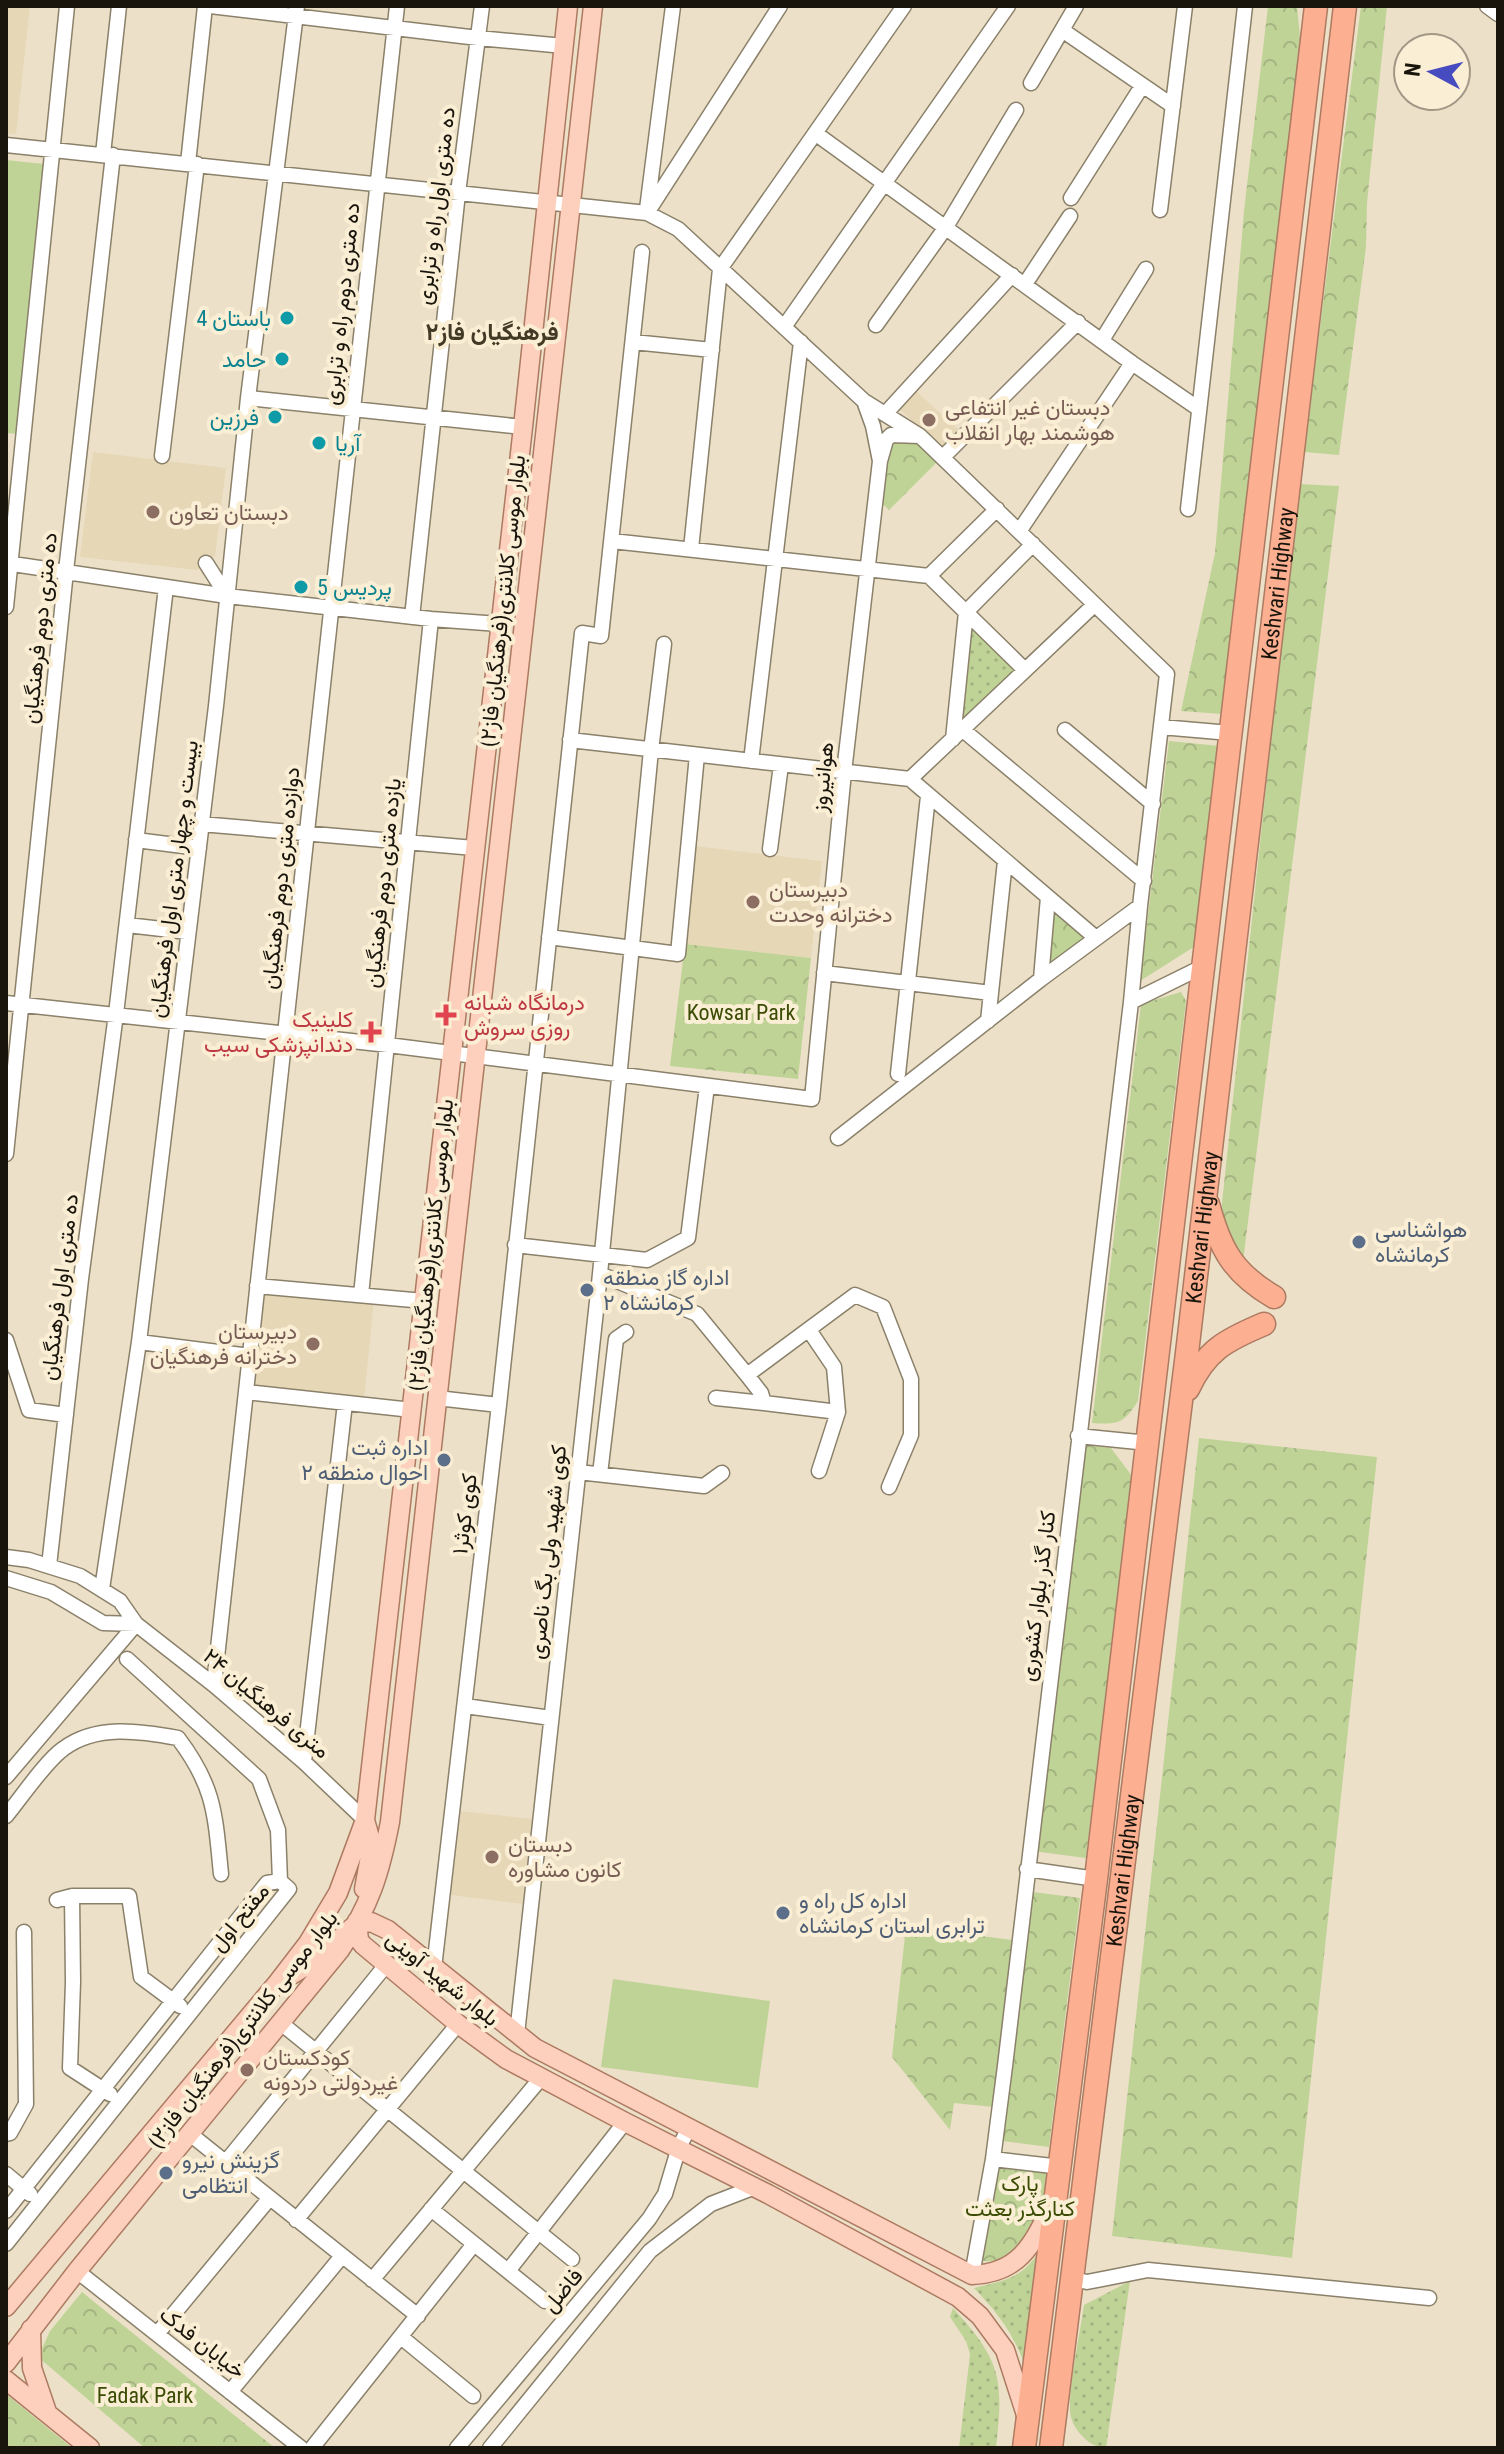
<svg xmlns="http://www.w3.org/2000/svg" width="1504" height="2454" font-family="'Roboto Condensed',Vazirmatn,sans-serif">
<defs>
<pattern id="grass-dots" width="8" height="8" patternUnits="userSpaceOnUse" patternTransform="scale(2)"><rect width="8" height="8" fill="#bfd397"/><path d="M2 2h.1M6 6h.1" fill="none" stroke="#a4b481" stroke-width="1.8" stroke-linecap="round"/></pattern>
<pattern id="forest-crowns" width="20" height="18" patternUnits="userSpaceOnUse" patternTransform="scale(2)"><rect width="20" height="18" fill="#bfd397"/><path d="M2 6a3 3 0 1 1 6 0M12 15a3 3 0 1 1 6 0" fill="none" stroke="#a4b481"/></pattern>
</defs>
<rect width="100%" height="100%" fill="#ece1c8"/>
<path fill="#e6d7b7" d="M6 6H30L16 134 6 133Z
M914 389 961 432 945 451 897 407Z
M93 452 226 468 215 556 197 570 80 557Z
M695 846 822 861 811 958 685 944Z
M262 1289 374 1301 364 1399 250 1388Z
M461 1811 533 1819 523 1904 451 1895Z"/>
<path fill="url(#grass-dots)" d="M969 620 1019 671 958 730Z
M1042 2247 1025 2366C1014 2334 997 2312 974 2288 1008 2280 1023 2278 1042 2247Z
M1130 2281 1106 2448C1091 2448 1074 2431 1071 2417 1066 2399 1081 2328 1084 2305Z
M953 2308C1001 2361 1004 2378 996 2448H959L970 2354 966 2341 950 2317Z"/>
<path fill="url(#forest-crowns)" d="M1268 6H1297L1302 58 1222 714 1181 711 1215 553 1244 211Z
M1361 6H1387L1367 203 1366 247 1339 455 1304 452Z
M893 440H918L939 460 889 510 880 501 884 461Z
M1298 484 1339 486 1243 1262 1220 1222Z
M1169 741 1220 746 1197 945 1140 981Z
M1052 905 1088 938 1045 969Z
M685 944 811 958 798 1079 670 1066Z
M1181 992 1186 1001 1138 1401C1124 1423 1119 1425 1092 1423L1141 1004Z
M1199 1438 1377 1457 1292 2258 1112 2236Z
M1082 1445 1111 1448 1132 1476 1086 1858 1032 1851Z
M1033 1892 1080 1898 1049 2147 1002 2141Z
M906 1926 1012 1940 994 2107 954 2103 950 2130 892 2057Z
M998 2165 1053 2172C1045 2202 1036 2247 1002 2260 997 2262 988 2261 982 2261Z
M82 2292 275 2448H145L38 2357 50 2331Z
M6 2394 72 2448H10L6 2445Z"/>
<path fill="#bfd397" d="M6 160 44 164 18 434 6 433Z
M613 1979 770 2001 758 2088 601 2067Z"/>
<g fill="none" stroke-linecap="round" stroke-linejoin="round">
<g stroke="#8b806a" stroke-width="17">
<path id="minor" d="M210 6 478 38 564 46
M1487 6 1498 14
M1062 30 1173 106
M1031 83 1076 6
M815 133 1132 363 1199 409
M6 145 647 213 678 229 864 401 920 436 891 435 886 440 880 461 873 426 864 401
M103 154 119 6
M188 163 205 6
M1071 198 1142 86
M647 209 673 6
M1160 210 1185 6
M647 213 780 6
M1025 284 1070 216
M876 325 946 227 1016 110
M784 327 1008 6
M1102 340 1146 269
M633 342 712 350
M248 398 523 427
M886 413 1012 275
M162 456 197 164
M943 457 1078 322
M1188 509 1245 6
M1020 530 1132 363
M612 541 929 576 1025 670
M691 549 720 269 904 6
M6 563 227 596 431 619 499 624
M206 563 227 596
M929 576 997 509
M6 607 67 6
M412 617 458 193 482 6
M1161 727 1230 733
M963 730 1144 881
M1065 730 1153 804
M953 739 966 612 1033 544
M570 740 910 779 1096 938
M751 761 801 342
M910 779 1094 605
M201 824 474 848
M136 840 199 848
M770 849 781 765
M127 925 188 932
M549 937 678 954 697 755
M824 973 991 993
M1041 979 1048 897
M1131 1002 1140 906
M6 1003 388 1045 812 1099 844 772 880 461
M988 1021 1005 861
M898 1074 928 796
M838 1138 1041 979 1140 906 1167 674 920 436
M6 1154 66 571 113 155
M515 1245 647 1260 688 1238 707 1086
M600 1274 697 1314 747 1375 761 1393 764 1403 838 1412 819 1471
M257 1286 424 1301
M361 1295 431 619
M809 1330 834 1367 838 1412
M6 1340 29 1410 66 1415
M139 1342 250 1356
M747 1375 855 1295 883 1307 911 1379V1435L889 1487
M246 1392 412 1410
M437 1398 499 1405
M716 1398 764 1403
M1078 1436 1148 1443
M578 1472 704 1486 722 1473
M600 1474 616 1339 626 1332
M6 1557 29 1560 80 1576 120 1601 136 1624 214 1685 304 1762 365 1820
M49 1566 81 1279 116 1014 166 587
M6 1578 51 1592 103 1623 136 1624
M102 1589 139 1342 216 706 248 398 297 6
M127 1659 259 1779 278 1830 280 1881
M214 1685 397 6
M465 1706 551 1718
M304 1762 345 1403
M6 1777 136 1624
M6 1816C21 1798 45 1762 63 1749 96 1724 140 1731 178 1738 215 1787 215 1814 221 1874
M1027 1869 1096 1879
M72 1896 73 1982 70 2068 110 2094
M57 1900 72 1896H129L141 1977 180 2006
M434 1968 499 1405 582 633 601 636 642 252
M282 2024 572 2259
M517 2034 600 1274 651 750 664 644
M6 2134 10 2133 26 2104 24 1932
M190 2134 418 2316
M993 2159 1061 2167
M225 2163 386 1965
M6 2174 30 2194
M431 2209 545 2301
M6 2211 267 1883 280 1881 289 1889 6 2244
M296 2220 458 2024
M77 2271 301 2448
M508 2271 625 2122
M972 2275 993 2159 1005 2066 1131 1002 1204 966
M1073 2279 1087 2282 1148 2270 1429 2298
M372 2280 541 2078
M157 2334 269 2199
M401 2337 473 2396
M230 2392 342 2256
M312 2448 474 2244
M457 2448 649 2219 665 2194 679 2147 689 2128
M490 2448 650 2251 711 2204 755 2187"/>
</g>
<g stroke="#ad7a62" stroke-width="21">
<path id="major" d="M364 1889 372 1845 365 1820
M357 1921 359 1940 363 1945 458 2024 506 2059 625 2122 768 2194 958 2297 980 2316 1005 2350 1027 2418
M287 1978 317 1959 356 1924 371 1922 388 1930 535 2048 972 2275C1020 2273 1033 2244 1052 2205
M6 2307 278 1982 308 1943 338 1893 365 1820 523 427 568 6
M31 2329 32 2368 47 2412
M6 2363 77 2271 340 1950C370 1906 380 1873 390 1822L593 6
M6 2380 90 2448"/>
</g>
<g stroke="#ad7a62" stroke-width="25">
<g id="highway">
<path d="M1208 1204C1220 1249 1233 1273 1274 1297"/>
<path d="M1188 1389C1206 1350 1226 1340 1264 1324"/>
<path d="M1024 2448 1096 1879 1316 6"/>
<path id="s1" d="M1051 2448 1187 1353 1345 6"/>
</g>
</g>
<use href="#minor" stroke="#fff" stroke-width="14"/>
<use href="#major" stroke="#fdd0bd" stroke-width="18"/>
<use href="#highway" stroke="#fcb091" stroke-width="22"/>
</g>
<g fill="#0f9aa8" stroke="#faeed5" stroke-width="3">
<circle cx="287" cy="318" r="8"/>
<circle cx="282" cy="359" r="8"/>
<circle cx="275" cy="417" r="8"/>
<circle cx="319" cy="443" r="8"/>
<circle cx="301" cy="587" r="8"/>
</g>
<g fill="#8d6e63" stroke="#faeed5" stroke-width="3">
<circle cx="929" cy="420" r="8"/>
<circle cx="153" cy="512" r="8"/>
<circle cx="753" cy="902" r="8"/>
<circle cx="313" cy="1344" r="8"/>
<circle cx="492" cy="1857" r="8"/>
<circle cx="247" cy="2070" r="8"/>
</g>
<g fill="#e0444e" stroke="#faeed5" stroke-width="3">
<path d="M442 1003h8v8h8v8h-8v8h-8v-8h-8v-8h8z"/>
<path d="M367 1020h8v8h8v8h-8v8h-8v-8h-8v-8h8z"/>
</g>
<g fill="#5c6f8a" stroke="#faeed5" stroke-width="3">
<circle cx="1359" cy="1242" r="8"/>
<circle cx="587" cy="1290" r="8"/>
<circle cx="444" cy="1460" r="8"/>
<circle cx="783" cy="1913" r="8"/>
<circle cx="166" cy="2173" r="8"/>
</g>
<g text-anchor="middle" stroke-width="8" stroke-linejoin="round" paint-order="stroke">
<g font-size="22" fill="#19150c" stroke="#faeed5">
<text transform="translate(435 206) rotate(-83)" y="8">ده متری اول راه و ترابری</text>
<text transform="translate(341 304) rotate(-84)" y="8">ده متری دوم راه و ترابری</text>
<text dy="8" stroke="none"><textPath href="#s1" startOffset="1878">Keshvari Highway</textPath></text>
<text transform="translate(502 601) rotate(-84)" y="8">بلوار موسی کلانتری(فرهنگیان فاز۲)</text>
<text transform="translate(39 628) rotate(-84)" y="8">ده متری دوم فرهنگیان</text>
<text transform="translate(822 777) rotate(-84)" y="8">هوانیروز</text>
<text transform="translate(280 878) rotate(-84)" y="8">دوازده متری دوم فرهنگیان</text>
<text transform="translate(173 879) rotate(-83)" y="8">بیست و چهار متری اول فرهنگیان</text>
<text transform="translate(382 883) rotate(-84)" y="8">یازده متری دوم فرهنگیان</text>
<text dy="8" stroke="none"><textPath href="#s1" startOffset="1230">Keshvari Highway</textPath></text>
<text transform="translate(430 1245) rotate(-84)" y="8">بلوار موسی کلانتری(فرهنگیان فاز۲)</text>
<text transform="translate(59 1287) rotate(-83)" y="8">ده متری اول فرهنگیان</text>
<text transform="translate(464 1514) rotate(-83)" y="8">کوی کوثر۱</text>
<text transform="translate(547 1552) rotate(-84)" y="8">کوی شهید ولی بگ ناصری</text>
<text transform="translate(1037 1596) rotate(-83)" y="8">کنار گذر بلوار کشوری</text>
<text transform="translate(267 1703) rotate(40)" y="8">۲۴ متری فرهنگیان</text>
<text dy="8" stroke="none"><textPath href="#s1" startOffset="582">Keshvari Highway</textPath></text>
<text transform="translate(239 1917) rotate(-51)" y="8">مفتح اول</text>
<text transform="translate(443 1978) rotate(39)" y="8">بلوار شهید آوینی</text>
<text transform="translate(242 2029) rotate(-52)" y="8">بلوار موسی کلانتری(فرهنگیان فاز۲)</text>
<text transform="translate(562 2290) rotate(-50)" y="8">فاضل</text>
<text transform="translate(203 2342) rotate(38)" y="8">خیابان فدک</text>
</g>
<g font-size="22" fill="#0d838f" stroke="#faeed5" text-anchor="end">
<text x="271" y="326">باستان 4</text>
<text x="266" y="367">حامد</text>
<text x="259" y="425">فرزین</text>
<text x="335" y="451" text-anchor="start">آریا</text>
<text x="317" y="595" text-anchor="start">پردیس 5</text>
</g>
<g font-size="22" fill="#785e54" stroke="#faeed5" text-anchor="start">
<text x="945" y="415">دبستان غیر انتفاعی<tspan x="945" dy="25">هوشمند بهار انقلاب</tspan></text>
<text x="169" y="520">دبستان تعاون</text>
<text x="769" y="897">دبیرستان<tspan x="769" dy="25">دخترانه وحدت</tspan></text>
<text x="297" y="1339" text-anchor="end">دبیرستان<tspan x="297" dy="25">دخترانه فرهنگیان</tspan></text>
<text x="508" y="1852">دبستان<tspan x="508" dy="25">کانون مشاوره</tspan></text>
<text x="263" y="2065">کودکستان<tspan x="263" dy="25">غیردولتی دردونه</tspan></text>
</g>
<g font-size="22" fill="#be3a42" stroke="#faeed5" text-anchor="start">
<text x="464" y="1010">درمانگاه شبانه<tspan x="464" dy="25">روزی سروش</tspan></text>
<text x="353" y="1027" text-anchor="end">کلینیک<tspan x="353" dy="25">دندانپزشکی سیب</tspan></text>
</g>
<g font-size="22" fill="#3b4c04" stroke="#faeed5">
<text x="741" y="1020">Kowsar Park</text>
<text x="1020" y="2191">پارک<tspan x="1020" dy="25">کنارگذر بعثت</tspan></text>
<text x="145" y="2403">Fadak Park</text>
</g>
<g font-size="22" fill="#4e5e75" stroke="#faeed5" text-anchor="start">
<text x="1375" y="1237">هواشناسی<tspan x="1375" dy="25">کرمانشاه</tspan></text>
<text x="603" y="1285">اداره گاز منطقه<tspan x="603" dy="25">۲ کرمانشاه</tspan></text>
<text x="428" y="1455" text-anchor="end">اداره ثبت<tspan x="428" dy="25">احوال منطقه ۲</tspan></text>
<text x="799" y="1908">اداره کل راه و<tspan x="799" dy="25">ترابری استان کرمانشاه</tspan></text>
<text x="182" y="2168">گزینش نیرو<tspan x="182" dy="25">انتظامی</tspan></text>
</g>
<g font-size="24" font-weight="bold" fill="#433a26" stroke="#faeed5">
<text x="492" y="340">فرهنگیان فاز۲</text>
</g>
</g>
<rect width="1504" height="2454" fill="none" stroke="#19150c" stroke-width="16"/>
<g transform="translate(1432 72) rotate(277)"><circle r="38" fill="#faeed5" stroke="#a09785" stroke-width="2"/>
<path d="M0-6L14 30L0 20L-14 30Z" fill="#464bc0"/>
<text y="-12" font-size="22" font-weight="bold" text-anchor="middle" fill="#19150c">N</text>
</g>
</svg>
